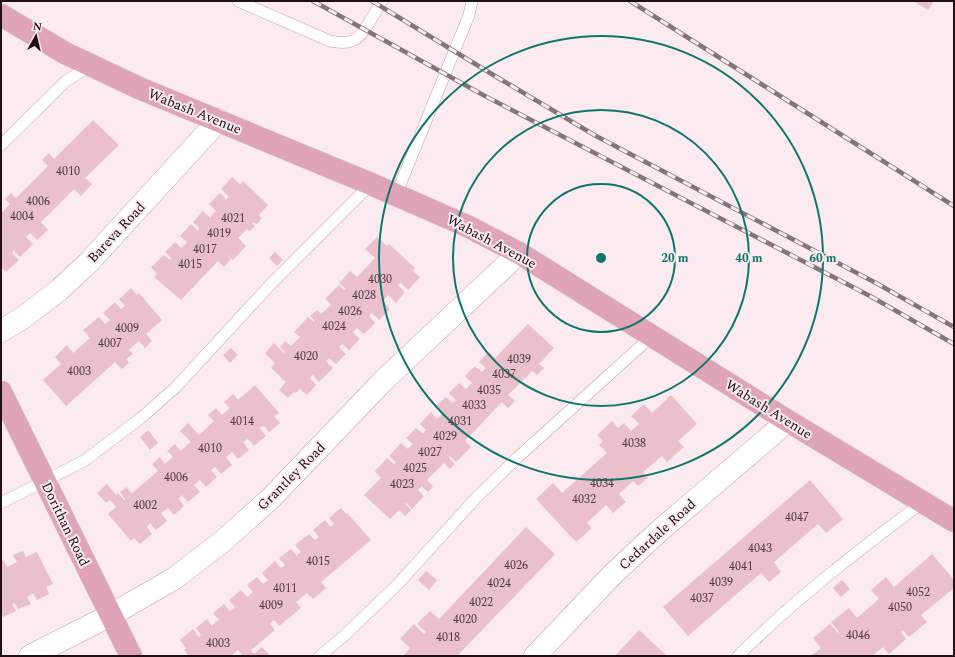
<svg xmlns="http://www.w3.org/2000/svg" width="955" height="657" font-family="Spectral,serif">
<rect width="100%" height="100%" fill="#fbeaef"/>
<path fill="#e9c0cb" d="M913 1H934L928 10Z
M93 120 119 145 85 178 92 184 81 196 74 189 41 222 48 230 37 240 30 233 26 237 33 244 20 257 13 250V251L12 253 19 260 6 272 1 267V213L10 204 5 199 11 193 16 198 48 166 42 160 49 153 54 159Z
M232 177 240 184 243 181 268 205 259 215 262 218 257 224 253 222 252 223 255 226 250 231 247 229 238 238 246 246 233 260 224 252 231 259 224 267 218 261 181 300 154 277 157 274 151 267 164 255 170 260 171 258 165 252 175 242 181 248 185 245 187 242 180 236 191 224 198 231 199 228 193 222 203 211 210 218 213 214 216 211 209 204 220 193 227 200 228 196 221 189Z
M377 237 387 246 389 244 415 268 413 271 420 277 408 290 401 283 399 284 398 285 405 292 396 303 388 295 383 301 390 309 379 320 372 313 369 316 375 323 364 334 357 328 353 332 360 339 349 350 342 344 339 347 346 354 336 364 329 358 326 361 333 368 319 382 313 375 311 376 310 378 316 385 307 395 300 389 296 393 294 392 288 398 279 390 286 382 271 368 275 363 265 353 274 343 284 353 285 352 280 347 285 341 291 346 300 337 294 332 308 317 314 322 315 321 310 316 317 310 321 314 330 306 331 304 325 299 339 285 344 290 346 289 339 283 350 271 357 277 375 258 365 249Z
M275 252 283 260 277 266 269 258Z
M131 288 137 295 139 293 162 320 146 334 152 341 145 348 139 341 129 350 133 354 126 359 129 363 122 369 115 362 114 363 66 406 43 380 61 364 55 357 67 345 73 353 90 338 83 330 99 317 105 324 110 320 103 313 115 302 121 309 125 306 119 299Z
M528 324 554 348 539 364 544 368 537 375 532 371 508 395 515 401 508 408 502 402 465 441 471 447 456 462 450 456 449 458 455 464 450 469 444 463 427 480 433 486 428 492 422 486 418 490 424 496 412 509 406 503 405 504 411 510 405 516 399 510 390 519 364 495 381 478 375 471 387 458 394 464 396 462 389 456 401 443 408 449 413 444 406 438 416 428 423 434 426 430 420 424 431 412 437 419 440 416 443 412 436 406 446 397 453 403 456 400 449 393 459 383 466 389 472 383 465 376 475 366 482 372 486 368 479 362 488 352 495 358Z
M231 348 238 355 230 363 223 355Z
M255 385 279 413 274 416 280 423 269 432 264 426 261 427 260 428 266 436 254 446 248 439 246 440 243 442 249 450 238 459 232 452 230 454 226 457 232 465 221 474 215 467 211 470 217 477 206 487 200 480 194 485 200 492 188 502 182 495 180 497 179 499 184 506 174 515 168 508 161 513 167 521 156 530 150 523 147 527 152 534 140 544 134 538 131 541 108 514 116 507 110 500 106 503 97 493 107 484 116 495 118 493 124 500 125 499 120 492 126 487 132 493 158 471 152 464 160 457 165 464 173 457 167 451 175 444 180 451 191 442 180 431 188 423 199 435 214 421 208 415 216 408 222 415 230 408 224 402 233 394 238 400Z
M671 395 697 424 678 441 684 447 667 462 662 456 643 472 648 478 638 486 633 481 619 494 626 502 613 513 606 505 588 522 587 523 592 528 576 542 536 499 553 483 562 493 607 453 599 445 603 441 597 435 612 421 618 428 624 423 631 431 639 424 631 416 644 404 652 413Z
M148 430 158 443 150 450 140 437Z
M810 480 843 519 826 533 818 524 774 562 781 572 769 582 761 573 688 636 663 607Z
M341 508 346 514 347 513 371 540 321 582 326 588 319 594 313 599 307 593 296 602 301 608 279 626 274 620 270 624 275 630 251 650 254 654 262 647 270 656H243L238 650 231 656H189L184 650 186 648 180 640 193 629 199 637 201 635 196 628 207 619 212 626 215 623 219 620 213 613 224 604 230 611 235 607 229 600 241 590 247 597 253 592 247 585 257 577 263 584 268 580 262 573 275 561 281 568 283 567 285 565 279 558 291 549 297 556 298 554 301 552 295 545 309 534 315 540 319 537 313 530 325 520 331 527 334 524 329 518Z
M526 527 555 554 539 571 457 656H403L410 648 400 639 414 624 424 634 426 632 417 624 430 611 439 619Z
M23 551 26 557 37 552 53 584 46 587 49 594 37 600 33 593 27 597 31 604 18 609 15 603 12 604 16 611 3 617 1 613V561L3 560 7 567 17 562 13 555Z
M932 554 954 580V588L921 615 927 622 909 637 903 630 901 632 906 639 890 653 889 654 883 647 872 656H811L821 648 813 638 830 624 838 633 839 632 831 622 849 608 857 618 879 599 871 590 886 577 894 587Z
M426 571 437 580 429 590 418 580Z
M842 580 850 589 841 597 833 588Z
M639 630 667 656H615Z"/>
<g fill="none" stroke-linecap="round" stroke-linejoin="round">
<g stroke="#c8a0ab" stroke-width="12">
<path id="service" d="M238 1 330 41C337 42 345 44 352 41 363 38 375 11 382 1
M1 145 66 81 92 65
M396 195 469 15 472 1
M1 503 84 461 141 418 176 387 270 285 371 184
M320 656 346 634 397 585 475 499 517 458 652 336
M738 656C795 599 859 550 923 502"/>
</g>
<g stroke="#c8a0ab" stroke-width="23">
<path id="minor" d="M1 331 24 317 59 290 88 263 219 120
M535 656 613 574 657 533 788 421"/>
</g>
<g stroke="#c8a0ab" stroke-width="23">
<path id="tertiary" d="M30 656 111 615 175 578 223 541 271 498 383 381 519 253"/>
</g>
<g stroke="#d2cfd0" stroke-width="23">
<path id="primary" d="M1 15 65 53 139 88 371 184 467 226 519 253 788 421 954 521
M1 392 131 656"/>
</g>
<use href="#service" stroke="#fff" stroke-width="11"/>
<use href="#minor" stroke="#fff" stroke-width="22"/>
<use href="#tertiary" stroke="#fff" stroke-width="22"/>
<use href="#primary" stroke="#e0a4b9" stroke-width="22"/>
<g stroke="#85757a" stroke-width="4.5">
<path id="rail" d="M313 1 485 96 870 296 954 344
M372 1 495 76 596 136 876 283 954 327
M630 1 954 206"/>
</g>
<use href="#rail" stroke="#fbeaef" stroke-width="3" stroke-dasharray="9" stroke-linecap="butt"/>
</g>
<g fill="none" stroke="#0f766e" stroke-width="2">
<circle cx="601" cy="258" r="74"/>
<circle cx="601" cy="258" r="148"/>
<circle cx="601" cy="258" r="222"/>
</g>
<g text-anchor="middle" stroke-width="4" stroke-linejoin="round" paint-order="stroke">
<g font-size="12" fill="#513c42">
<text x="68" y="175">4010</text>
<text x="38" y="205">4006</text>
<text x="22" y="220">4004</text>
<text x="233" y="222">4021</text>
<text x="219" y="237">4019</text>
<text x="205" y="253">4017</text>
<text x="190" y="268">4015</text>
<text x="380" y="283">4030</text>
<text x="364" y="299">4028</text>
<text x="350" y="315">4026</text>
<text x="334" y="330">4024</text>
<text x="127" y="332">4009</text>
<text x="110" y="347">4007</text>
<text x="306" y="360">4020</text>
<text x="519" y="363">4039</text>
<text x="79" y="375">4003</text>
<text x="504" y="378">4037</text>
<text x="489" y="394">4035</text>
<text x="474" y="409">4033</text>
<text x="242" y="425">4014</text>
<text x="460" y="425">4031</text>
<text x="445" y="440">4029</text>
<text x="634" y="447">4038</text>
<text x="210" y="452">4010</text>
<text x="430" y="456">4027</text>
<text x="415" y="472">4025</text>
<text x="176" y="481">4006</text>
<text x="602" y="487">4034</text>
<text x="402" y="488">4023</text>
<text x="584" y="503">4032</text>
<text x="145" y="509">4002</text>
<text x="797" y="521">4047</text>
<text x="760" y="552">4043</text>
<text x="318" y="565">4015</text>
<text x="516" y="569">4026</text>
<text x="741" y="570">4041</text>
<text x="721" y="586">4039</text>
<text x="499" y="587">4024</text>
<text x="285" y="592">4011</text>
<text x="918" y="596">4052</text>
<text x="702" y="602">4037</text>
<text x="481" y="606">4022</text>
<text x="271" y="609">4009</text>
<text x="900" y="611">4050</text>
<text x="465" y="623">4020</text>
<text x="858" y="639">4046</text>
<text x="448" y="641">4018</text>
<text x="218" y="647">4003</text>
</g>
<g font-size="14" fill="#1e1014" stroke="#fbeaef">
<text transform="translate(195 111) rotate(22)" y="5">Wabash Avenue</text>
<text transform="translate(116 232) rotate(-47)" y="5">Bareva Road</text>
<text transform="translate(492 241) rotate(28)" y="5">Wabash Avenue</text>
<text transform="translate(769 409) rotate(32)" y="5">Wabash Avenue</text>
<text transform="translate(291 476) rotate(-45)" y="5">Grantley Road</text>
<text transform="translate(66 524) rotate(64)" y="5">Dorithan Road</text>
<text transform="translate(657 534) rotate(-42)" y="5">Cedardale Road</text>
</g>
</g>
<circle cx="601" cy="258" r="6" fill="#0f766e" stroke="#fbeaef" stroke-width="2"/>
<g font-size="12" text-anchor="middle" font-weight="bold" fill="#0f766e" stroke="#fbeaef" stroke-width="4" stroke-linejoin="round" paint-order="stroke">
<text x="675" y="262">20 m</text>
<text x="749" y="262">40 m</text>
<text x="823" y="262">60 m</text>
</g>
<rect width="955" height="657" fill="none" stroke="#1e1014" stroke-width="4"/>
<g transform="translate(36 36) rotate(8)" stroke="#fbeaef" stroke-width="3" paint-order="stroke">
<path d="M0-3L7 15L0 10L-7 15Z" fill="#1e1014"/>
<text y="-6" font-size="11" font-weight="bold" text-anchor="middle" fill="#1e1014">N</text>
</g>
</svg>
